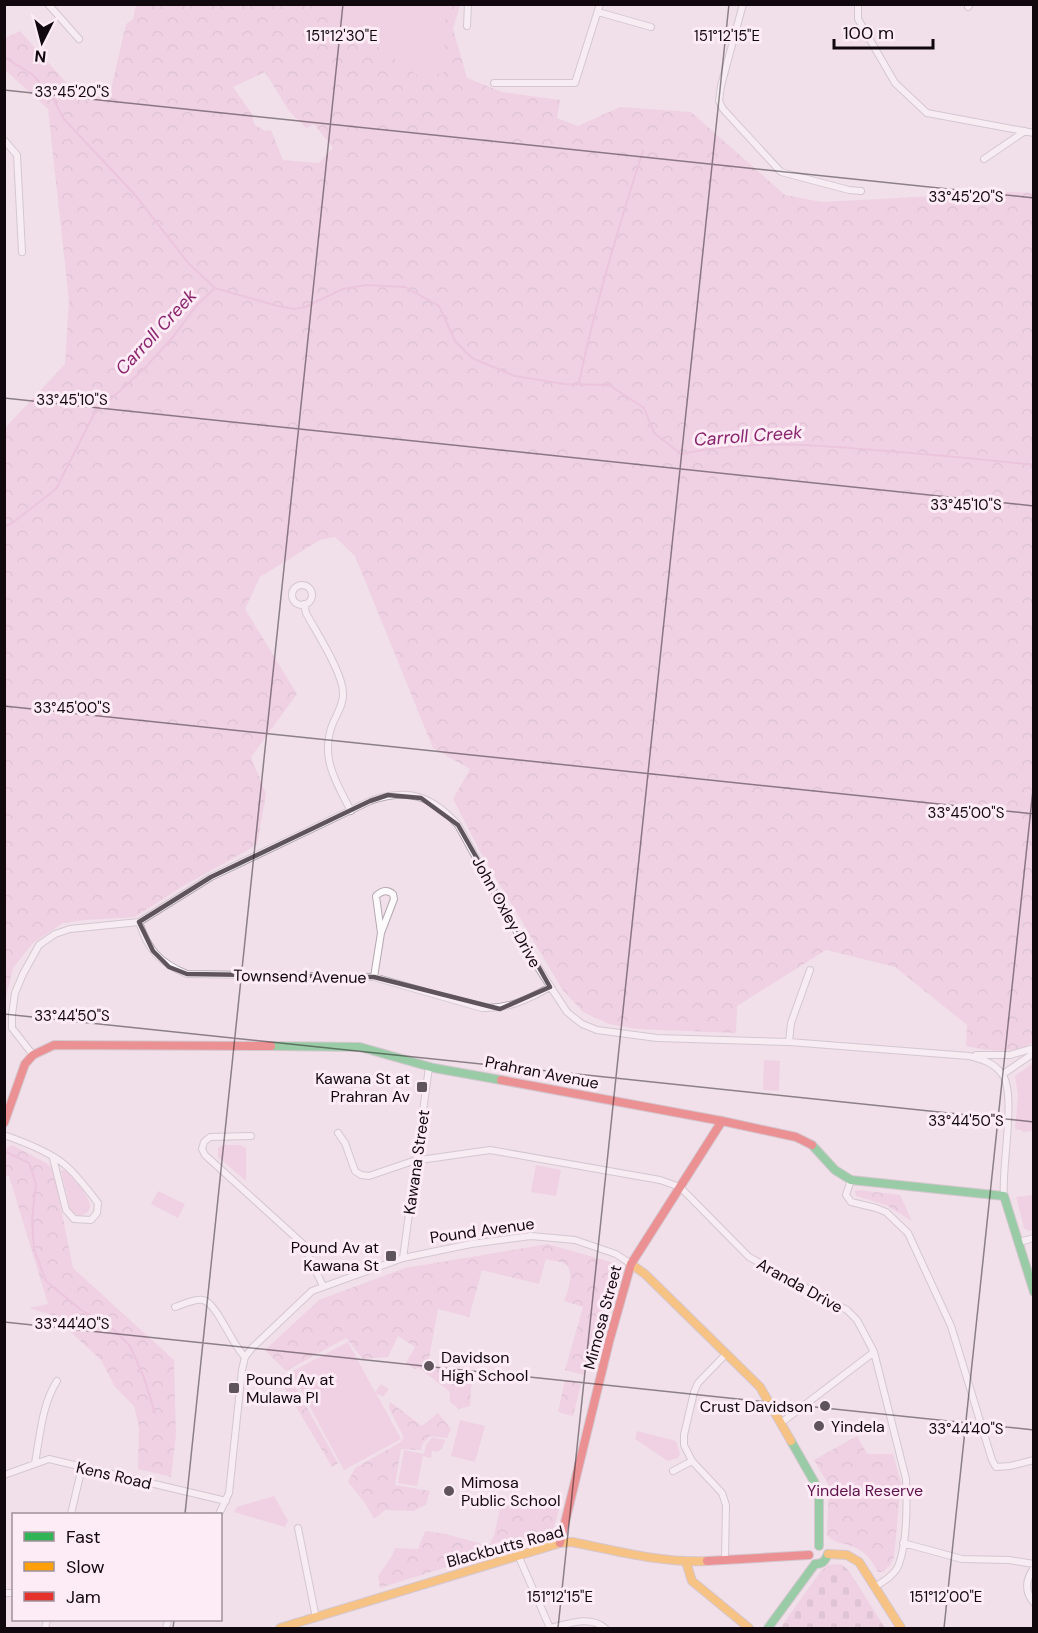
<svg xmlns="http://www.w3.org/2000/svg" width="1038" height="1633" font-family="'DM Sans',sans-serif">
<defs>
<pattern id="forest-crowns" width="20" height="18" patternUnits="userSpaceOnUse" patternTransform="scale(1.5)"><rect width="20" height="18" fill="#edbfdc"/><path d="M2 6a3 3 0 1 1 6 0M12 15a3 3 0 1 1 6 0" fill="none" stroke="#caa3bc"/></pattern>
<pattern id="cemetery-stones" width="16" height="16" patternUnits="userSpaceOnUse" patternTransform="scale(1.5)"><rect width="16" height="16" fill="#edbfdc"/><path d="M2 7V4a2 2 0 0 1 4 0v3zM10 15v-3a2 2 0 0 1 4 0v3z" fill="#caa3bc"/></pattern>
</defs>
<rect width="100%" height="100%" fill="#f1e0ea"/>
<path fill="url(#forest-crowns)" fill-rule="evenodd" d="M136 5H460L453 29 467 78 502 92 560 100 557 118 578 126 620 107 691 112 785 195 822 202 1011 192 1033 193V1042C1015 1056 986 1050 966 1046L967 1025 895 967 826 950 737 1006 736 1033 637 1029 609 1024 583 1012 562 989 481 853 453 799 470 769 433 748 355 556 335 537 320 540 260 577 245 609 297 694 251 757 266 794 257 845 183 886 135 917 86 920 63 923 33 943 13 968 5 1001V428L65 364 69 301 48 109 5 70V38L20 31 81 99 110 94 126 24 133 19ZM265 72 289 111 306 128 314 124 333 148 319 163 283 160 271 130 265 131 254 124 252 114 233 87Z
M12 1145 48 1164 53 1169 73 1268 174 1360 176 1435 171 1477 138 1469 139 1427 134 1406 115 1387 101 1360 52 1315 29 1308 48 1304 9 1176 5 1175 4 1155 7 1147Z
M859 1190 900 1195 912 1221 886 1205 856 1196 855 1191Z
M548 1244 621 1265 602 1338 588 1353 584 1375 565 1370 583 1307 564 1301C567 1293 576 1271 565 1264 561 1261 552 1261 546 1259L539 1284 482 1270 469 1317 438 1309 428 1364 472 1377 470 1406 459 1409 450 1402V1392L419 1368 415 1369 406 1363 415 1347 398 1336 388 1357 363 1359 346 1338 286 1371 265 1350 319 1300 405 1268Z
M279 1374 291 1379 338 1463 332 1467 277 1375Z
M565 1380 581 1384 573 1416 558 1412Z
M390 1402 422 1426 438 1413 451 1429 447 1438 430 1436 423 1443 421 1450 401 1449 395 1485 430 1491 426 1505 413 1511 385 1510 374 1519 365 1503 348 1482 355 1468 399 1443 404 1438 389 1408Z
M857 1436 867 1454H893L901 1483 894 1557 890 1565 883 1572H878C872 1561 866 1552 854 1547 841 1541 838 1546 827 1535L829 1486 814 1460Z
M503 1496 560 1506 552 1534 380 1588 378 1576 392 1556 395 1548 418 1549 425 1531 446 1534 489 1546 494 1535Z"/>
<path fill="url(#cemetery-stones)" d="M841 1564 849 1571 885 1628H780L821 1571 828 1565Z"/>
<path fill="#edbfdc" d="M320 5H446L443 73 420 77Z
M764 1060 780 1061 779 1091 763 1090Z
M1033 1063V1131L1022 1132V1130L1015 1129 1018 1096 1015 1076Z
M223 1145H240L246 1148V1181L218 1157V1148Z
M536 1165 561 1170 556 1196 531 1192Z
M61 1170 66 1171C75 1182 107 1211 78 1216L70 1210Z
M158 1191 185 1204 178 1218 151 1204Z
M1033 1195V1230L1029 1231 1024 1228 1016 1197Z
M348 1342 375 1392 381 1384 389 1389 383 1397 376 1393 401 1439 344 1470 291 1372Z
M460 1420 485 1426 475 1462 451 1456Z
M637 1431 676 1441 680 1454 678 1458 668 1461 635 1439Z
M432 1437 445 1440 442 1449 437 1452 432 1451 431 1458 423 1456 417 1486 398 1483 404 1450 424 1454 426 1445Z
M274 1496 288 1521 285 1527 234 1512 237 1507Z"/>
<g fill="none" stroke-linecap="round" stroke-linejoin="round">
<path stroke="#e6a4cf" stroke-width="2" d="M4 57 33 75 54 100 63 118 136 196 189 264 215 288
M579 383C595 304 618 228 643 151
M4 526 11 524 56 489 94 414 143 370 173 337 196 306 215 288 278 306 294 309 305 307 343 289 366 285 405 287 439 306 455 341 472 358 515 376 564 384 609 385 644 408 654 433 681 454C744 440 809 444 873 450 927 454 980 459 1034 465
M4 1151 29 1163 36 1184 32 1220 34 1249 46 1281 81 1310 112 1328 130 1346 144 1378 155 1413"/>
<g stroke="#b4a8b0" stroke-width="8">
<path id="street" d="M48 4 79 39
M743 4 721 86 719 101 723 109 781 172 849 190 861 191
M858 4V19L895 83 927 113 1034 133
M968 7 970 4
M598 12 651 27
M467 26 468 4
M494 83H575L600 4
M4 140 17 155 22 252
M984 159 1025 131
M292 595a10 10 0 1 1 20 0a10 10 0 1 1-20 0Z
M304 604 306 613C316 632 343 673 343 693 344 707 333 718 330 732 322 761 338 786 351 811
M139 922C148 950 160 963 187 974L374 977 482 1008C508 1009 527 1000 550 987
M374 977 381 933 394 899 393 894C387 889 381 891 376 896L381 933
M789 1042 791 1023 810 970
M33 1055 12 1028V1014L15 993 23 974 39 945 55 934 70 929 139 922 211 877 370 801C408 788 431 795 458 825L528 952 567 1012 582 1024 597 1030 657 1038 789 1042 969 1056C982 1059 994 1063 1002 1074 1017 1093 1001 1168 1004 1196
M976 1055H1010L1034 1048
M1003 1074 1034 1053
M338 1133 345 1143 355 1171 361 1175 369 1176 413 1161 490 1150 660 1180 680 1187 749 1257 847 1310 857 1320 874 1352 906 1479C907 1503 907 1542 899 1564 895 1575 884 1581 875 1587
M4 1135C24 1142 48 1151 64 1164 76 1174 88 1190 98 1203L97 1213 91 1220 74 1219 66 1210 53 1158
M251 1136 210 1137 204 1142 202 1149 205 1155 303 1244 323 1286
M851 1180 846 1195 851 1202 876 1208 886 1212 908 1233 951 1326 992 1460 996 1467 1010 1466 1034 1460
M1019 1242 1034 1238
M403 1258 429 1067
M175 1307C182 1305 195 1298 203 1300 217 1303 232 1345 245 1357
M781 1423 874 1352
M35 1463C40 1436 42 1404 57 1381
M673 1471 692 1461
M4 1475 49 1459 226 1501
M71 1514 82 1467
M219 1514 229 1493 242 1370 245 1357 252 1348 312 1291 403 1258 471 1244 531 1236 575 1240 616 1254 631 1264
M298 1528 316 1618
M903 1543 962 1559 1009 1560 1034 1564
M518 1555 550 1628
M725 1559 726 1505 722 1493 692 1461 684 1445V1435L694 1392 698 1383 726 1354
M1034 1568C1025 1580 1025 1592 1034 1603
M4 1593H14
M45 1628 47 1620
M166 1628 168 1620
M550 1628C569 1624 589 1615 605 1628"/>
</g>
<g stroke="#b4a8b0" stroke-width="10">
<path id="fast" d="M271 1046 360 1047 434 1068 501 1080
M812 1145 835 1170 851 1180 1004 1196 1034 1292
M791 1441 816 1485 819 1497V1546
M815 1564C823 1564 825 1561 828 1554
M768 1628 815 1564"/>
</g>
<g stroke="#b4a8b0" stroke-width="10">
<path id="slow" d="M631 1264 645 1274 760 1387 791 1441
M828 1554 847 1555 859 1562 901 1628
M686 1562 692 1581 749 1628
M280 1628 560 1543 572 1542C617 1551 661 1563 707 1561"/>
</g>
<g stroke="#b4a8b0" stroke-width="10">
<path id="jam" d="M501 1080 722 1121 796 1137 812 1145
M4 1123 25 1064 33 1055 54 1045 271 1046
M560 1543 609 1342 631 1264 722 1121
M707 1561 809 1555"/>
</g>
<use href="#street" stroke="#fdfafc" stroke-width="6"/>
<use href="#fast" stroke="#30b455" stroke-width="8"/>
<use href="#slow" stroke="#ff9f0a" stroke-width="8"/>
<use href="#jam" stroke="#e5322d" stroke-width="8"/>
</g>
<path d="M0 0H1038V1633H0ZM388 795 421 798 458 825 550 987 500 1009 374 977 187 974 169 967 153 951 139 922 211 877 370 801Z" fill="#f1e0ea" fill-opacity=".55" fill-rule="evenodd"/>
<path fill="none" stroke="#5f545b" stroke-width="4.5" stroke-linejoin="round" d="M388 795 421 798 458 825 550 987 500 1009 374 977 187 974 169 967 153 951 139 922 211 877 370 801Z"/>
<path fill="none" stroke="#11080e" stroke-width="1.5" stroke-opacity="0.45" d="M4 90 1034 198M4 398 1034 506M4 706 1034 814M4 1014 1034 1122M4 1322 1034 1430M185 1514 343 4M173 1628 174 1620M558 1628 729 4M944 1628 1034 780"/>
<g fill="#5f545b" stroke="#fdebf5" stroke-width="2">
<rect x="416" y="1081" width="12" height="12" rx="3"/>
<rect x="385" y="1250" width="12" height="12" rx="3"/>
<circle cx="429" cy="1366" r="6"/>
<rect x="228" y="1382" width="12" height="12" rx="3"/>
<circle cx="825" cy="1406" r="6"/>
<circle cx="819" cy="1426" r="6"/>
<circle cx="449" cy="1491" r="6"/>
</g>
<g text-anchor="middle" stroke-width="6" stroke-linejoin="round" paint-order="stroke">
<g font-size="16" fill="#11080e" stroke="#fdebf5">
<text transform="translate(507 912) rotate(61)" y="6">John Oxley Drive</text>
<text transform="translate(300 976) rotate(1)" y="6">Townsend Avenue</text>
<text transform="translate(542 1072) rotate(11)" y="6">Prahran Avenue</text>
<text transform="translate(416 1162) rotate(-82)" y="6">Kawana Street</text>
<text transform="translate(482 1230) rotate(-8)" y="6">Pound Avenue</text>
<text transform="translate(800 1285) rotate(29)" y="6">Aranda Drive</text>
<text transform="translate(602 1317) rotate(-75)" y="6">Mimosa Street</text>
<text transform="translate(114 1475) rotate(13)" y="6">Kens Road</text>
<text transform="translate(505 1546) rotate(-15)" y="6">Blackbutts Road</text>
</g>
<g font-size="16" fill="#11080e" stroke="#fdebf5" text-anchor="start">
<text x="410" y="1084" text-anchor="end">Kawana St at<tspan x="410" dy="18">Prahran Av</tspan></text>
<text x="379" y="1253" text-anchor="end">Pound Av at<tspan x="379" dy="18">Kawana St</tspan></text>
<text x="441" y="1363">Davidson<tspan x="441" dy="18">High School</tspan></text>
<text x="246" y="1385">Pound Av at<tspan x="246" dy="18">Mulawa Pl</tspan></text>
<text x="813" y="1412" text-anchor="end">Crust Davidson</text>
<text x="831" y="1432">Yindela</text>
<text x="461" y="1488">Mimosa<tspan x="461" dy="18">Public School</tspan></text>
</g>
<g font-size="16" fill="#5e114a" stroke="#fdebf5">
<text x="865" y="1496">Yindela Reserve</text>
</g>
<g font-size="18" font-style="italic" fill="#89246d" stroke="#fdebf5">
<text transform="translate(156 332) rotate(-47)" y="6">Carroll Creek</text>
<text transform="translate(748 436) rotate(-4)" y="6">Carroll Creek</text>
</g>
</g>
<g font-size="15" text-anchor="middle" fill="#11080e" stroke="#fdebf5" stroke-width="6" stroke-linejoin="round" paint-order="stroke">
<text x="342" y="41">151°12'30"E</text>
<text x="727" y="41">151°12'15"E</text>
<text x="72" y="97">33°45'20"S</text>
<text x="966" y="202">33°45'20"S</text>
<text x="72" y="405">33°45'10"S</text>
<text x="966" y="510">33°45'10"S</text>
<text x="72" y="713">33°45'00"S</text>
<text x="966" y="818">33°45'00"S</text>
<text x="72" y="1021">33°44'50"S</text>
<text x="966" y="1126">33°44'50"S</text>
<text x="72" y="1329">33°44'40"S</text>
<text x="966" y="1434">33°44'40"S</text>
<text x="560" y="1602">151°12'15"E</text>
<text x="946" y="1602">151°12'00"E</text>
</g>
<rect width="1038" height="1633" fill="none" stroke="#11080e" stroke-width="12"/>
<rect x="12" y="1513" width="210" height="108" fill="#fdebf5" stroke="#9f9099" stroke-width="1.5"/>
<rect x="24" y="1532" width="30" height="9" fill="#30b455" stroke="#9f9099" stroke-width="1.5"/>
<text x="66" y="1543" font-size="18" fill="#11080e">Fast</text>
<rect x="24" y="1562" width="30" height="9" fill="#ff9f0a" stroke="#9f9099" stroke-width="1.5"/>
<text x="66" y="1573" font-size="18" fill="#11080e">Slow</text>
<rect x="24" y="1592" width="30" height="9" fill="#e5322d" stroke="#9f9099" stroke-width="1.5"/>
<text x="66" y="1603" font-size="18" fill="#11080e">Jam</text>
<g transform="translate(42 42) rotate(186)" stroke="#fdebf5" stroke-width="4.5" paint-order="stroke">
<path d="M0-4.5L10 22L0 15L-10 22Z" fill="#11080e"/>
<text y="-9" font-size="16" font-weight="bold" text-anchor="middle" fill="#11080e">N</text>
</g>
<path d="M834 39v9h99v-9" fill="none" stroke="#11080e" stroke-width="3"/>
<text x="843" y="39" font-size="18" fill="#11080e" stroke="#fdebf5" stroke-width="4.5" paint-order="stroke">100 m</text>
</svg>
